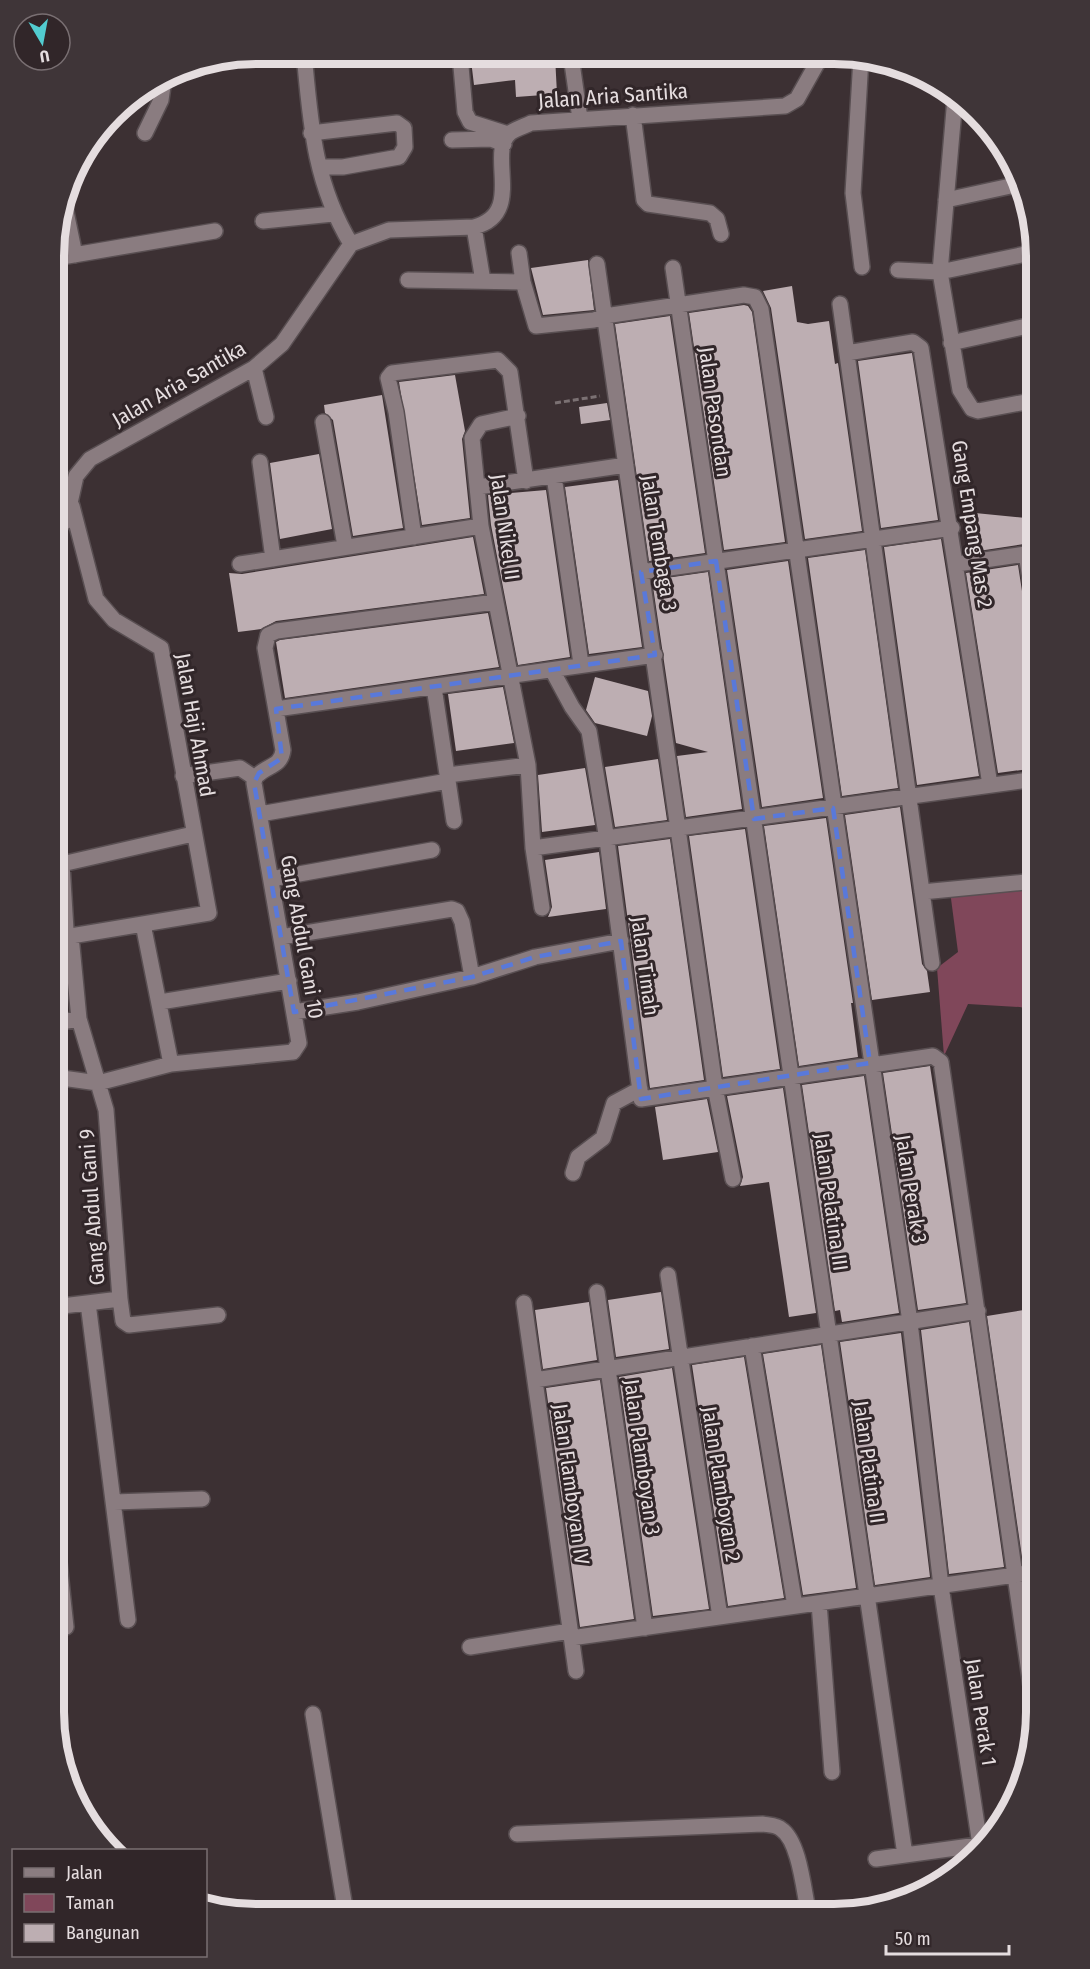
<svg xmlns="http://www.w3.org/2000/svg" width="1090" height="1969" font-family="'Fira Sans Condensed',sans-serif">
<rect width="100%" height="100%" fill="#3c3033"/>
<path fill="#80475a" d="M1036 888V1011L1020 1007 968 1004 944 1056 937 968 958 952 950 891Z"/>
<path fill="#bdaeb2" d="M511 56H555L557 94 516 97 515 80 474 85 471 60Z
M588 260 594 310 543 315 531 268Z
M792 286 797 322 808 324 829 321 835 364 838 363 862 531 805 539 771 308 763 291Z
M744 305 748 306 752 312 785 542 724 550 689 313Z
M670 316 705 553 649 561 615 324Z
M912 353 938 520 881 528 858 361Z
M455 375 465 431 462 439 470 518 422 525 399 382Z
M382 395 403 528 353 536 333 420 325 413 324 405Z
M607 403 610 420 581 424 579 407Z
M319 454 332 529 280 539 270 463Z
M618 480 642 647 589 654 565 487Z
M546 490 570 657 518 665 491 525 488 495Z
M975 513 1026 518 1024 544 972 552Z
M473 537 484 594 276 621 261 629 238 632 229 573 242 574Z
M941 539 979 776 917 785 884 547Z
M865 550 898 788 842 796 808 558Z
M788 561 823 798 762 807 727 570Z
M1018 565 1026 617 1036 628V768L998 773 966 573Z
M708 572 742 809 686 817 677 756 708 752 676 743 652 580Z
M488 613 499 667 285 698 276 642 280 640Z
M595 677 648 691 652 716 647 736 595 723 586 710Z
M503 687 514 743 456 751 448 694Z
M658 759 667 820 615 827 605 767Z
M585 768 595 825 542 832 538 775Z
M900 807 922 964 927 971 930 992 872 1000 845 815Z
M826 818 853 1003H851L858 1057 799 1066 764 826Z
M745 829 780 1069 723 1077 689 836Z
M670 839 704 1080 650 1088 618 846Z
M599 852 606 909 548 917 552 907 545 860Z
M930 1066 966 1303 918 1310 883 1073Z
M864 1076 899 1313 842 1322 840 1310 835 1311 802 1085Z
M783 1088 816 1313 789 1317 769 1182 740 1186 743 1177 727 1096Z
M707 1099 718 1152 663 1160 655 1107Z
M661 1292 669 1349 616 1357 608 1300Z
M589 1302 597 1360 543 1369 535 1310Z
M1036 1308V1562L1023 1564 987 1316Z
M969 1322 1004 1567 949 1574 921 1330Z
M901 1333 930 1577 875 1585 840 1342Z
M821 1345 856 1588 803 1595 763 1354Z
M744 1357 784 1598 728 1606 692 1365Z
M672 1368 709 1609 653 1616 619 1377Z
M600 1380 634 1619 580 1627 546 1388Z"/>
<g fill="none" stroke-linecap="round" stroke-linejoin="round">
<g stroke="#594f52" stroke-width="18">
<path id="minor" d="M308 54 305 64C311 130 316 186 351 244
M460 55 465 112 470 122 508 134
M571 56 580 119
M861 58 853 193 862 267
M955 98 940 272 960 390 972 409 978 411 1036 400
M633 115 644 200 648 204 710 213 717 219 721 234
M145 133 161 100 164 79
M311 133 397 123 404 128 405 147 399 157 343 167H320
M452 140 491 139 504 144
M946 200 1020 184
M64 202 75 255
M263 221 333 214
M474 227 483 281
M519 253 523 282 536 326 594 320 605 316 744 295 755 297 761 309 910 1322 941 1586 980 1845
M56 258 215 231
M597 264 715 1087 733 1179
M673 268 905 1855
M898 270 940 272 1035 252
M408 280 523 282
M840 304 932 963
M951 343 1036 324
M847 353 913 342 921 348 990 785
M254 368 266 417
M518 416 481 424 472 438 481 526 528 765 533 848 542 908
M323 422 345 546
M260 462 273 559
M554 476 581 664
M478 487 626 465
M55 529 66 521 76 476 90 459 254 368 282 344 351 244 389 230 474 227C526 214 486 153 510 133 515 129 525 126 531 123L785 106 797 99 820 58
M414 537 396 412 388 378 392 373 498 360 510 372 526 481
M240 564 481 526
M957 564 1026 554 1036 615
M641 572 952 528
M552 670 572 707 589 731 607 840 641 1099 933 1056 941 1062 1036 1721
M434 687 454 821
M276 709 655 655
M448 775 528 765
M183 776 240 768 255 778
M255 778C265 765 281 768 283 750L265 648 268 635 277 631 495 602
M260 814 448 781
M533 848 1036 779
M271 879 432 850
M922 892 1036 881
M143 924 171 1064
M66 930 62 864 193 834
M71 936 209 913 161 648 114 620 96 599 72 506
M281 937 452 909 457 911 462 922 472 977
M160 1002 289 981
M294 1012 358 1002 472 977 535 957 621 941
M55 1023 79 1019
M55 1077 98 1083 171 1064 293 1052 299 1043 254 783 255 778
M573 1173 578 1157 603 1138 614 1103 640 1089
M668 1275 720 1617
M597 1292 645 1628
M120 1299 123 1321 129 1325 218 1315
M88 1303 128 1620
M524 1303 576 1671
M54 1307 120 1299 106 1110 79 1019 71 936 66 930H55
M752 1346 795 1606
M535 1380 978 1311
M114 1502 202 1499
M54 1516 66 1627
M819 1603 832 1772
M571 1638 1036 1572
M470 1647 570 1631
M313 1714 346 1914
M517 1834 763 1824C768 1825 777 1825 781 1829 800 1841 804 1894 809 1915
M876 1859 985 1844"/>
</g>
<path stroke="#7b7173" stroke-width="3" stroke-dasharray="6 3" stroke-linecap="butt" d="M555 403 600 396"/>
<use href="#minor" stroke="#8a7c80" stroke-width="15"/>
</g>
<path fill="none" stroke="#5979da" stroke-width="4.5" stroke-dasharray="12 8" stroke-linejoin="round" d="M716 561 754 819 833 808 870 1063 641 1099 621 941 535 957 472 977 294 1012 254 783 259 773 282 758 276 709 655 655 641 572Z"/>
<g text-anchor="middle" stroke-width="6" stroke-linejoin="round" paint-order="stroke">
<g font-size="21" fill="#e5dddf" stroke="#312629">
<text transform="translate(613 96) rotate(-4)" y="7">Jalan Aria Santika</text>
<text transform="translate(179 384) rotate(-30)" y="7">Jalan Aria Santika</text>
<text transform="translate(715 412) rotate(82)" y="7">Jalan Pasondan</text>
<text transform="translate(972 524) rotate(81)" y="7">Gang Empang Mas 2</text>
<text transform="translate(505 527) rotate(82)" y="7">Jalan Nikel II</text>
<text transform="translate(659 543) rotate(81)" y="7">Jalan Tembaga 3</text>
<text transform="translate(195 725) rotate(80)" y="7">Jalan Haji Ahmad</text>
<text transform="translate(302 937) rotate(80)" y="7">Gang Abdul Gani 10</text>
<text transform="translate(645 966) rotate(82)" y="7">Jalan Timah</text>
<text transform="translate(911 1189) rotate(81)" y="7">Jalan Perak 3</text>
<text transform="translate(831 1202) rotate(82)" y="7">Jalan Pelatina III</text>
<text transform="translate(92 1207) rotate(-94)" y="7">Gang Abdul Gani 9</text>
<text transform="translate(642 1457) rotate(82)" y="7">Jalan Plamboyan 3</text>
<text transform="translate(869 1462) rotate(82)" y="7">Jalan Platina II</text>
<text transform="translate(571 1484) rotate(82)" y="7">Jalan Flamboyan IV</text>
<text transform="translate(721 1484) rotate(81)" y="7">Jalan Plamboyan 2</text>
<text transform="translate(981 1712) rotate(81)" y="7">Jalan Perak 1</text>
</g>
</g>
<path d="M0 0H1090V1969H0ZM256 64H834A192 192 0 0 1 1026 256V1712A192 192 0 0 1 834 1904H256A192 192 0 0 1 64 1712V256A192 192 0 0 1 256 64Z" fill="#3f3538" fill-rule="evenodd"/>
<path fill="none" stroke="#e5dddf" stroke-width="8" d="M256 64H834A192 192 0 0 1 1026 256V1712A192 192 0 0 1 834 1904H256A192 192 0 0 1 64 1712V256A192 192 0 0 1 256 64Z"/>
<rect x="12" y="1849" width="195" height="108" fill="#312629" stroke="#796f72" stroke-width="1.5"/>
<rect x="24" y="1868" width="30" height="9" fill="#8a7c80" stroke="#796f72" stroke-width="1.5"/>
<text x="66" y="1879" font-size="18" fill="#e5dddf">Jalan</text>
<rect x="24" y="1894" width="30" height="18" fill="#80475a" stroke="#796f72" stroke-width="1.5"/>
<text x="66" y="1909" font-size="18" fill="#e5dddf">Taman</text>
<rect x="24" y="1924" width="30" height="18" fill="#bdaeb2" stroke="#796f72" stroke-width="1.5"/>
<text x="66" y="1939" font-size="18" fill="#e5dddf">Bangunan</text>
<g transform="translate(42 42) rotate(170)"><circle r="28" fill="#312629" stroke="#796f72" stroke-width="1.5"/>
<path d="M0-4.5L10 22L0 15L-10 22Z" fill="#52ccd0"/>
<text y="-9" font-size="16" font-weight="bold" text-anchor="middle" fill="#e5dddf">U</text>
</g>
<path d="M886 1945v9h123v-9" fill="none" stroke="#e5dddf" stroke-width="3"/>
<text x="895" y="1945" font-size="18" fill="#e5dddf" stroke="#312629" stroke-width="4.5" paint-order="stroke">50 m</text>
</svg>
